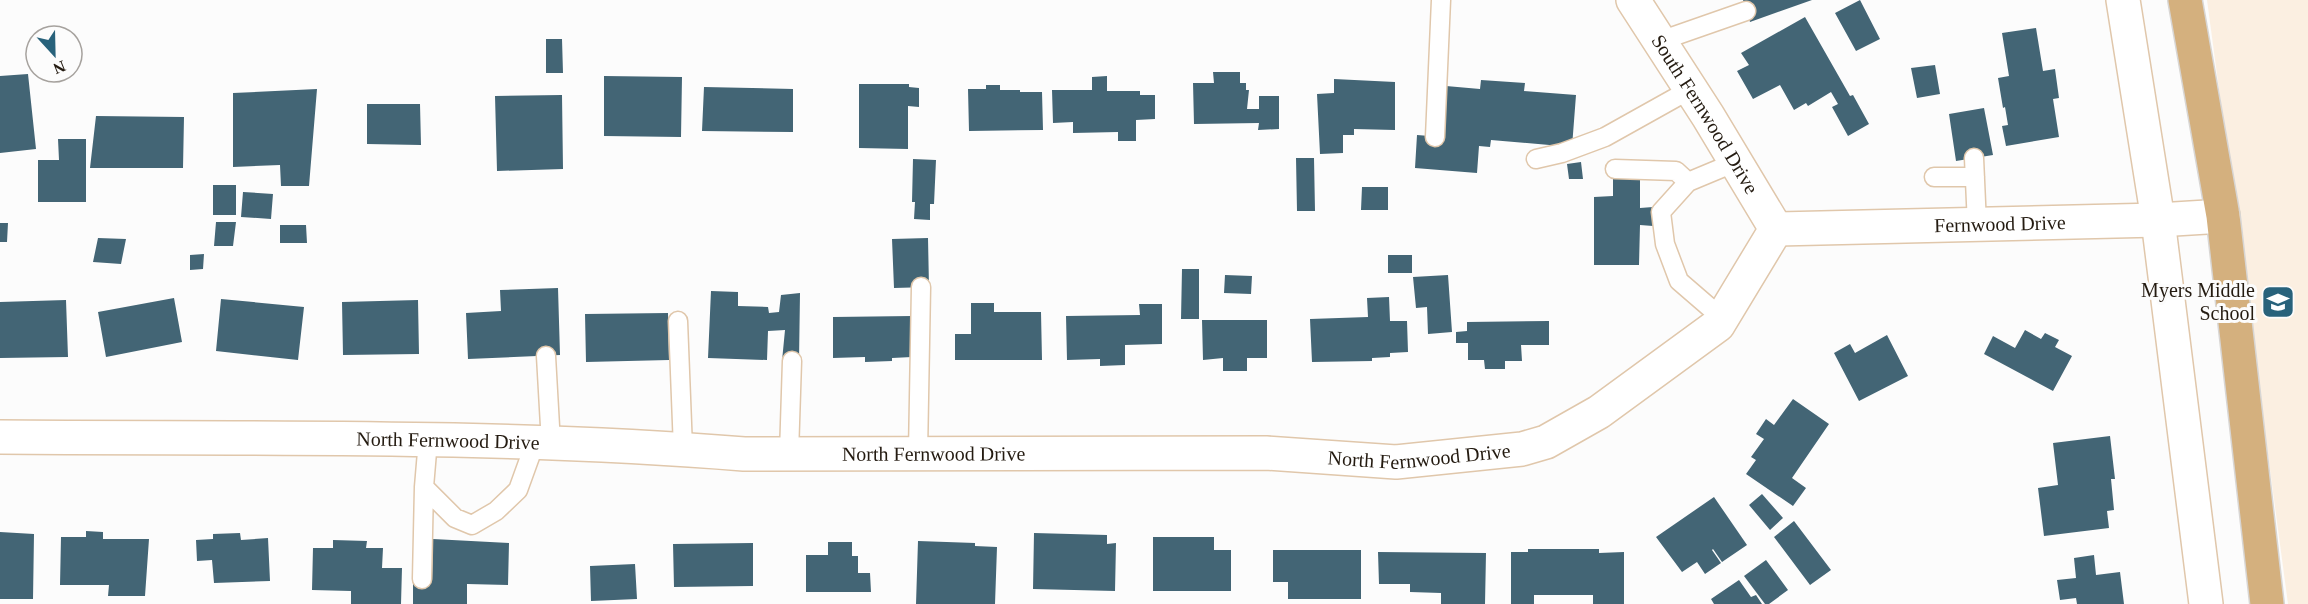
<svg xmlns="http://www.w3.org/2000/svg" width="2308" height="604" font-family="Georgia,serif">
<rect width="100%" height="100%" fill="#fcfcfc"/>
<path fill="#fbefe1" d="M2207 0H2308V604H2288Z"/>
<path fill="#436575" d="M1743 0H1812L1750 22Z
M1860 0 1880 39 1856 51 1835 13Z
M1805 17 1850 96 1853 95 1869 124 1848 136 1832 107 1838 104 1831 92 1808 106 1806 103 1794 110 1780 85 1753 99 1737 71 1749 65 1741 53Z
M2036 28 2043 71 2055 69 2059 98 2053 99 2059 137 2006 146 2002 126 2008 125 2005 107 2003 108 1998 78 2009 76 2002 33Z
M546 39H562L563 73H546Z
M1935 65 1940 94 1917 98 1911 68Z
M1213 72H1240V83H1246V90H1249L1247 109H1259V96H1279V129L1258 130 1259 123 1194 124 1193 83H1214Z
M28 74 36 149 0 153V76Z
M604 76 682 77 681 137 604 136Z
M1107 76V91H1140V95H1155V119L1136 120V141H1118V132L1073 133V122L1053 123 1052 90H1092V77Z
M1334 79 1395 82V130L1354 129V135H1343V153L1320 154 1317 94 1334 93Z
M1481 80 1525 83 1524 91 1576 95 1572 147 1491 140 1490 147 1479 146 1477 173 1415 168 1417 135 1442 137 1446 86 1480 89Z
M859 84H909V87L919 88V107L908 106V149L859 148Z
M986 85H1000V90H1020V92H1042L1043 130 969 131 968 89H986Z
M704 87 793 89V132L702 131Z
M317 89 309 186H281L280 165 233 167V93Z
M562 95 563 169 497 171 495 96Z
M367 104H420L421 145 367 144Z
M1984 108 1993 155 1956 161 1949 114Z
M96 116 184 117 183 168H90Z
M58 139H86V202H38V160H59Z
M1296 158H1314L1315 211H1297Z
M913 159 936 160 934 204H930V220L914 219 915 202H912Z
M1581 162 1583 179H1569L1567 164Z
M1613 178 1640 179V208L1653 207V226L1640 225 1639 265H1594V197L1613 196Z
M213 185H236V215H213Z
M1362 187H1388V210H1361Z
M243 192 273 194 271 219 241 217Z
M216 222H236L233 246H214Z
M0 223H8L7 242H0Z
M280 225H306L307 243H280Z
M98 238 126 239 121 264 93 262Z
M928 238 929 287 894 288 892 239Z
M204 254 203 269 190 270V255Z
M1388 255H1412V273H1388Z
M1182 269H1199V319H1181Z
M1225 275 1252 276 1251 294 1224 293Z
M1448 275 1452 332 1428 334 1427 307 1416 308 1413 277Z
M558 288 560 355 468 359 466 313 501 311 500 290Z
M711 291 738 292V306L768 307 769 313 779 312 781 295 800 293 799 361H782L785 330 768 331 767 360 708 358Z
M1389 297 1390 321H1407L1408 352 1390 353V357L1372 358V361L1312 362 1310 319 1368 317 1367 298Z
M174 298 182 342 106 357 98 312Z
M221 299 304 307 298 360 216 351Z
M66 300 68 357 0 358V302Z
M418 300 419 354 343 355 342 302Z
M971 303H994V312H1041L1042 360H955V334H971Z
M1139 304H1162V344L1125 345V365L1100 366V359L1067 360 1066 316 1140 315Z
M668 313 669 360 586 362 585 314Z
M912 316V357L892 358V361L865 362V357L833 358V317Z
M1202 320H1267V358H1247V371H1223V358L1203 360Z
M1549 321V345H1521L1522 361H1505V369H1485L1484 360H1468V343H1456V332L1467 331V322Z
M2025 330 2041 339 2045 333 2059 340 2055 347 2072 356 2053 391 1984 354 1993 336 2015 348Z
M1887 335 1908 376 1859 401 1834 353 1850 344 1855 353Z
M1793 399 1829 424 1792 478 1806 488 1793 506 1746 474 1756 460 1751 457 1764 439 1756 434 1766 419 1774 425Z
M2110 436 2115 479H2111L2114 510 2107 511 2109 528 2044 536 2038 488 2058 485 2053 443Z
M1762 494 1783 518 1770 530 1749 505Z
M1714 497 1747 545 1722 562 1713 549 1712 550 1721 563 1705 574 1697 562 1682 572 1656 537Z
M1794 521 1831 570 1810 585 1774 537Z
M86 531 103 532V539H149L145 596H108L109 585H60L61 537H86Z
M0 532 34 534 33 599H0Z
M240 533 241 540 268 538 270 581 214 583 212 560 197 561 196 540 213 539V534Z
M1034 533 1107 535V544L1116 543 1115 591 1033 589Z
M1153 537H1214V550H1231V591H1153Z
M433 539 509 543 508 585 467 584V604H413V579L432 580Z
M333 540 367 541 366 548H383L382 568H402L401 604H351V591L312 590 313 548H333Z
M918 541 975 543V546L997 547 995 604H916Z
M828 542H852V556H858V573H870L871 592H806V555H828Z
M753 543V586L674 587 673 544Z
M1528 549H1599V553L1624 552V604H1593V595H1534V604H1511V552H1528Z
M1273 550H1361V599H1288V582H1273Z
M1378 552 1486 553 1485 604H1441V593L1410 592V584H1379Z
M2094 555 2096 575 2120 572 2124 604H2077L2076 598 2060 600 2057 580 2076 578 2074 558Z
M1766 560 1788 590 1769 604H1765L1744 576Z
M635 564 637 599 591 601 590 566Z
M1739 580 1751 597 1756 595 1762 604H1714L1711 599Z"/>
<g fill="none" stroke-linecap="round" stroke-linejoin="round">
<g stroke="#e0c7ab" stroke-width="21">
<path id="service" d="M1660 41 1746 11
M1435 137 1441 0
M1974 158 1977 225
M1536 159 1562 153 1605 137 1691 89
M1615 169 1676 171 1688 182
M1934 177H1975
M1723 319 1679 281 1665 244 1661 212 1688 182 1736 162
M678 321 683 449
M546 356 551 444
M428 440 424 487 455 518 472 525 496 511 518 490 535 443
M918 453 921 287
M789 454 792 361
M422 579 424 487"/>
</g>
<g stroke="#e0c7ab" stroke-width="36">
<g id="minor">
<path id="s1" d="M1633 0 1708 116 1776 229"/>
<path d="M2123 0 2158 220 2206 604"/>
<path id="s2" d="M1776 229 2158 220 2223 216"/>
<path id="s3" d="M0 437C248 439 497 434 744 454L1266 453 1396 462 1522 449 1546 442 1599 412 1718 325 1776 229"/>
</g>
</g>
<g stroke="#d8d6d4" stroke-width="36">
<path id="primary" d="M2185 0 2223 216 2267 604"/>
</g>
<use href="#service" stroke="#fff" stroke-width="18"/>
<use href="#minor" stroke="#fff" stroke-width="33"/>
<use href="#primary" stroke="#d4b07e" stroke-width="33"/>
</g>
<defs>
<g id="school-square" transform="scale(1.725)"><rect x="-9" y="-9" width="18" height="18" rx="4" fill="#28627b" stroke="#fcfcfc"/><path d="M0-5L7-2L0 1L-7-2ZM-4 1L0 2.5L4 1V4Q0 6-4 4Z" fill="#fff"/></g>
</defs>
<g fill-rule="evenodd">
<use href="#school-square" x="2278" y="302"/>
</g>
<g text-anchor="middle" stroke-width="6" stroke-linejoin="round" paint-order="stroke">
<g font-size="20" fill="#241b11" stroke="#fcfcfc">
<text dy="7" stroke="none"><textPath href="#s1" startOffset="135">South Fernwood Drive</textPath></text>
<text dy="7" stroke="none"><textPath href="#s2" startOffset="224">Fernwood Drive</textPath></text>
<text dy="7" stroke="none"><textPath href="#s3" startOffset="448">North Fernwood Drive</textPath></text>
<text dy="7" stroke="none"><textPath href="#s3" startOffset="934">North Fernwood Drive</textPath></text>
<text dy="7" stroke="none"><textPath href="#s3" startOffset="1420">North Fernwood Drive</textPath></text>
</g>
<g font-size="20" fill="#241b11" stroke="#fcfcfc" text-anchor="end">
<text x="2255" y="297">Myers Middle<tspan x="2255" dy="23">School</tspan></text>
</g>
</g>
<g transform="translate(54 54) rotate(158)"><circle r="28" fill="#fcfcfc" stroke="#a6a29e" stroke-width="1.5"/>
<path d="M0-4.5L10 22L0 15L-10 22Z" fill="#28627b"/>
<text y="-9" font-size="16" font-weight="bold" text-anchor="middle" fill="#241b11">N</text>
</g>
</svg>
